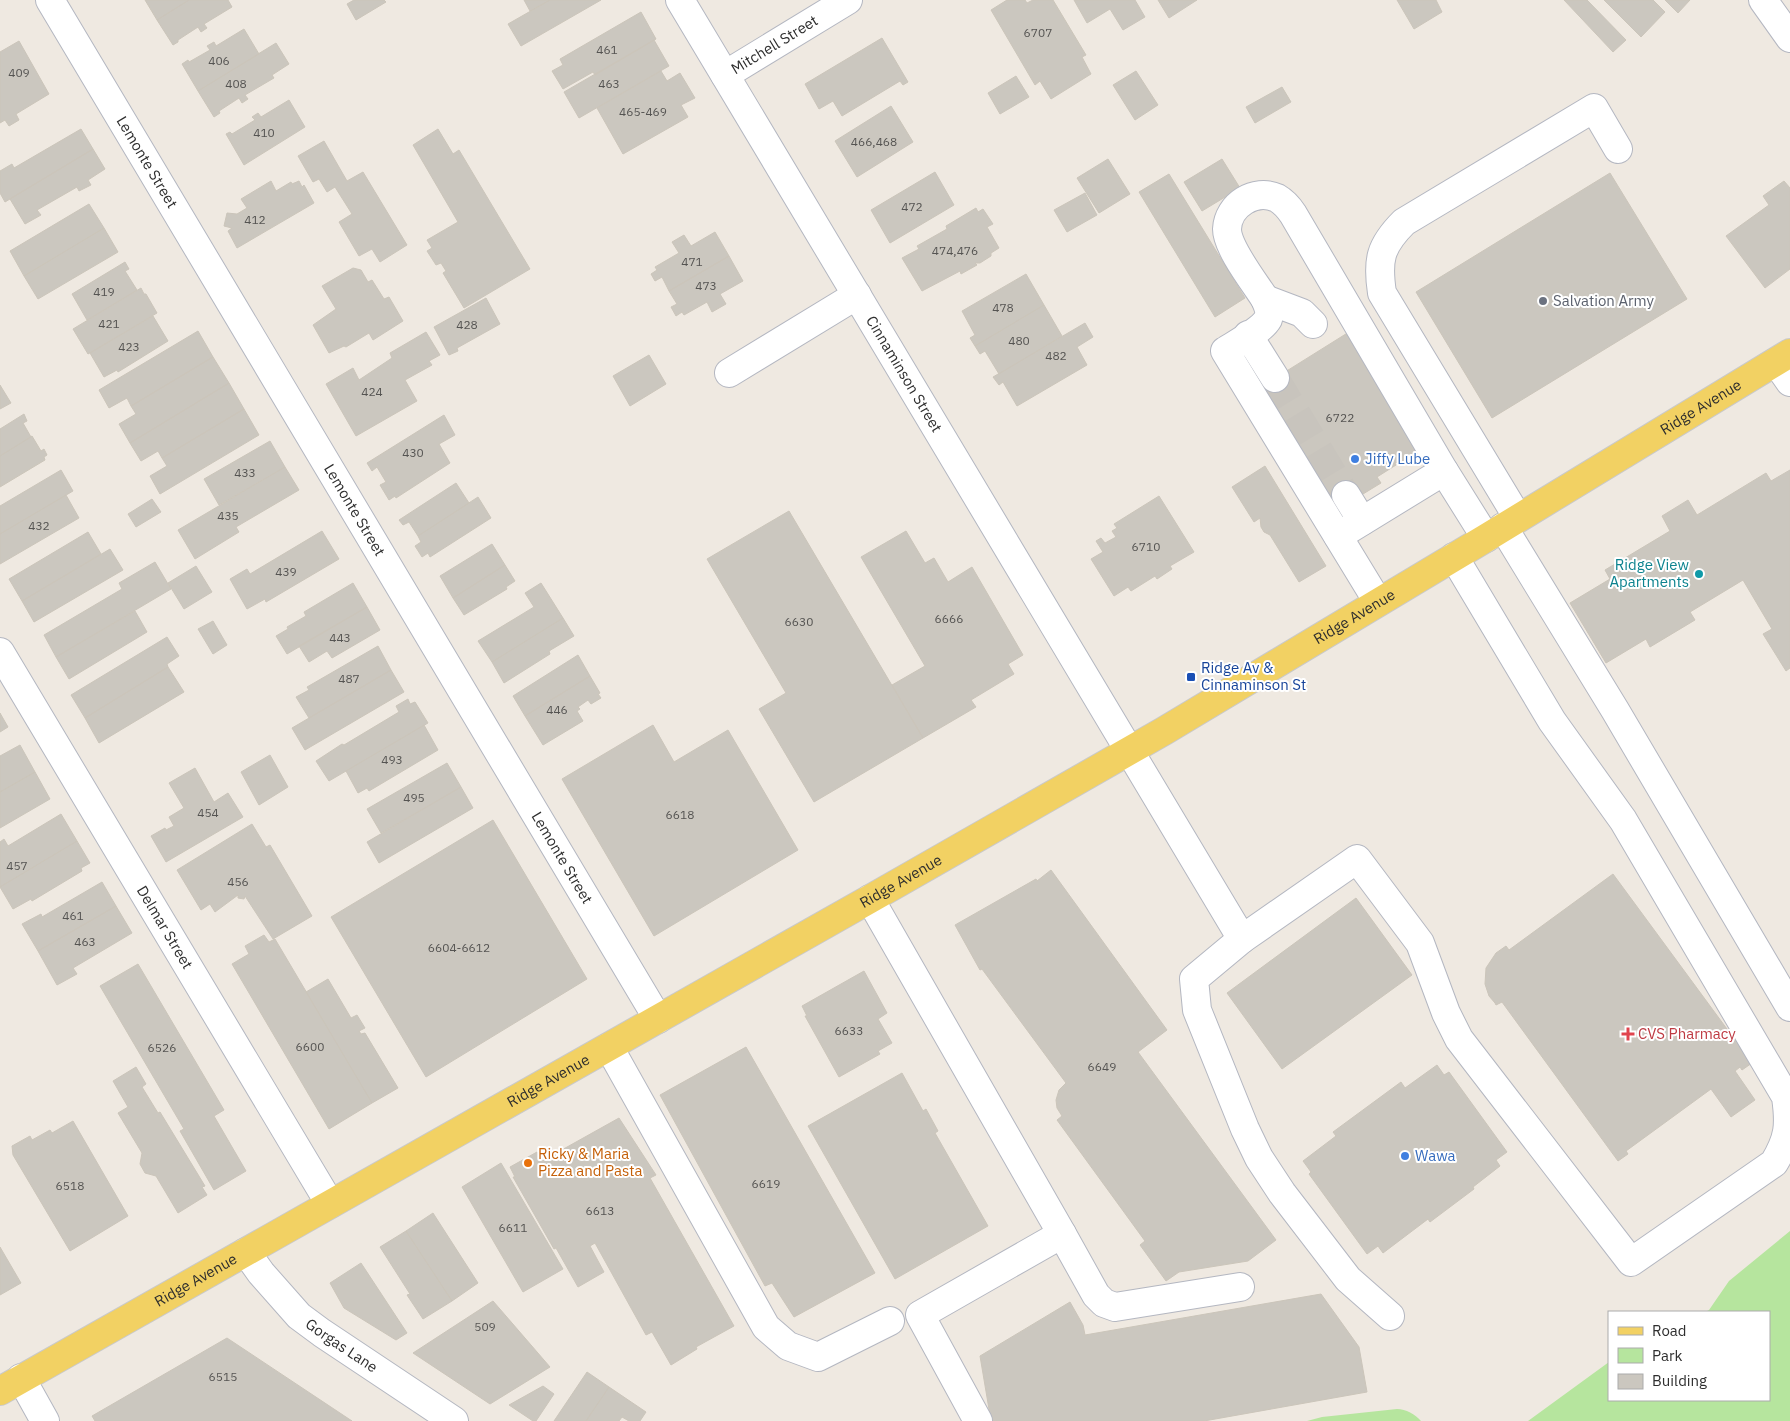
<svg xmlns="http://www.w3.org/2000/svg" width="1790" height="1421" font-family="'IBM Plex Sans',sans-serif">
<rect width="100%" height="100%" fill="#efe9e1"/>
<path fill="#b6e59e" d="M1790 1231V1421H1528L1609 1362V1400H1769V1312H1705L1709 1310 1729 1281Z
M1397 1409C1406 1409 1415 1414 1421 1421H1307L1322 1417Z"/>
<path fill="#cbc7bf" stroke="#cbc5ba" d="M145 0H189L157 20Z
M189 0H228L232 7 204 24 207 28 201 32 198 27 178 40V42L173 45 157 20Z
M354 0H384L386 2 356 20 347 4Z
M524 0H550L530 11Z
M550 0H601L521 46 508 24Z
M1007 0H1025L1027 3 1033 0H1053L1086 55 1082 57 1091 74 1051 99 1040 81 1035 85 991 10Z
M1074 0H1135L1145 17 1123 30 1110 9 1087 23Z
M1158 0H1197L1169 18Z
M1397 0H1436L1442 12 1414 29Z
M1564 0H1587L1626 40 1613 52Z
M1604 0H1653L1665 12 1641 37Z
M1665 0H1690L1678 13Z
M641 12 656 39 595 75 593 72 563 89 552 71 563 65 560 59Z
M244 29 259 54 198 91 182 64 188 60 189 62 210 50 207 46 214 42 216 46Z
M882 38 908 82 903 85 900 81 842 116 833 101 819 109 805 84Z
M654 40 669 66 579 118 564 92Z
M19 41 49 94 16 114 19 120 9 126 5 120 0 123V52Z
M276 43 289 64 272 75 274 78 245 95 248 99 242 103 239 98 219 111 220 113 214 117 198 91Z
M661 71 667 81 680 73 695 98 681 105 688 117 623 154 597 108Z
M1136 71 1158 105 1135 120 1113 85Z
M1016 76 1029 97 1000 114 988 93Z
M1282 87 1291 102 1255 123 1246 107Z
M289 100 305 127 244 165 226 134 230 132 232 134 255 120 252 117 258 113 261 117Z
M891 106 913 142 857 177 835 141Z
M81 129 93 149 5 202 0 193V171L12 164 14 168Z
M438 129 453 154 459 150 530 269 464 308 443 273 446 271 441 263 436 265 427 251 432 248 427 240 458 222 413 145Z
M324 141 347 181 363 172 407 245 380 262 372 249 359 256 339 222 352 214 335 187 327 192 319 179 313 182 298 156Z
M93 149 105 169 88 180 91 185 79 191 77 187 37 210 41 215 25 224 10 199Z
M1108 159 1130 194 1099 213 1077 178Z
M1222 159 1240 188 1202 211 1184 182Z
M935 172 954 205 890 243 871 210Z
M1610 173 1687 299 1492 418 1416 292Z
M1169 174 1245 298 1215 317 1139 192Z
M271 181 276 191 291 182 292 184 299 181 302 187 304 185 314 203 237 248 228 231 232 228 224 226 227 213 237 214 247 208 241 199Z
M1784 181 1790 188V269L1765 288 1726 236 1769 205 1763 196Z
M1085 193 1097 215 1067 232 1054 210Z
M89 204 104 228 24 276 10 251Z
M976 208 978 212 983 209 993 224 987 227 999 248 991 253V256L980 263H975L977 265 961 274 960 271 922 291 902 258 919 249 917 246 947 229 946 226Z
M104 228 118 252 38 299 24 276Z
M715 232 729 256 669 291 662 277 655 281 651 274 657 270 655 267 679 253 672 242 684 235 691 246Z
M729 256 743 281 720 294 726 304 712 312 707 302 684 315 682 312 676 316 671 307 677 304 669 291Z
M125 262 129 269 125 271 137 290 87 320 72 294Z
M353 268 361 270 368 282 372 280 384 299 389 297 403 321 373 340 369 333 346 347 344 346 329 353 313 325 336 309 322 286Z
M1026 274 1044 305 975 346 970 338 975 335 962 311Z
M141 288 144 294H146L157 313 88 354 73 329Z
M486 298 500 324 457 348 458 351 449 355 434 327Z
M1044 305 1062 336 999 374 985 351 980 354 975 346Z
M153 316 168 341 118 372 117 370 104 377 90 353Z
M1085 323 1093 337 1077 347 1087 365 1017 406 1003 382 999 385 993 377Z
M198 331 213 357 131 406 127 398 109 408 99 390Z
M426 332 440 355 429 361 432 365 405 380 417 401 356 436 326 384 353 368 359 380 392 358 390 353Z
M1349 332 1419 448 1415 450 1417 453 1398 464 1396 462 1395 463 1396 465 1377 477 1381 483 1363 494 1357 485 1330 501 1261 387Z
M649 355 666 384 630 406 613 376Z
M213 357 229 383 130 443 119 424 136 414 131 406Z
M229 383 244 409 162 458 158 451 141 461 130 443Z
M0 385 11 403 0 409Z
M244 409 259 435 160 494 150 476 167 466 162 458Z
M24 414 27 421 23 423 31 437 0 456V429Z
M444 415 455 435 439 444 450 463 396 498 395 496 389 500 380 485 386 482 377 467 372 471 367 463Z
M32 436 41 451 44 449 47 455 44 457 45 460 0 487V456Z
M270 441 285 467 219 505 204 479Z
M1265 466 1326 566 1299 582 1270 535 1264 532 1261 527 1260 518 1254 522 1232 487Z
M285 467 299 490 236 527 239 532 195 559 178 530Z
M61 470 73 491 0 534V506Z
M1790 470V668L1786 671 1763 634 1772 629 1743 580 1690 612 1695 620 1650 647 1646 639 1606 663 1570 603 1610 579 1605 570 1670 531 1662 516 1688 500 1697 515 1766 473 1771 481Z
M456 483 469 503 418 536 409 522 403 525 399 520Z
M66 495 79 518 0 564V534Z
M1159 496 1194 552 1170 566 1172 569 1157 579 1155 576 1131 591 1128 587 1114 596 1091 559 1103 552 1096 541 1101 538 1105 543 1116 537 1112 531 1117 528 1114 524Z
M478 497 491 518 430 557 428 553 422 557 415 546 421 542 418 536Z
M152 499 161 512 136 527 128 514Z
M789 511 923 738 814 802 759 709 786 693 707 559Z
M322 531 339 559 266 602 265 599 247 609 230 579 247 569 250 574Z
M906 531 925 563 934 558 948 582 972 567 1023 655 1008 664 1014 674 971 700 976 707 923 738 892 685 925 666 861 557Z
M88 532 101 554 22 601 9 579Z
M492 544 505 565 453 598 440 576Z
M110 549 123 570 34 622 22 601Z
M155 562 171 589 56 657 44 635 122 589 119 583Z
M505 565 515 581 506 587 507 589 464 615 453 598Z
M196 566 212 592 184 609 168 583Z
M353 583 367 607 287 654 276 636 288 629 287 627 306 616 304 612Z
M541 583 563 618 492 662 478 641 534 607 525 593Z
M367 607 380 630 332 658 327 651 309 662 299 646Z
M135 611 147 632 69 679 56 657Z
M563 618 574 636 549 651 550 654 504 683 492 662Z
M213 621 227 645 213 654 198 629Z
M167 637 179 656 167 664 168 667 85 718 71 695Z
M378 646 391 670 309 718 296 697 309 690 307 687Z
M578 655 590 676 525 716 513 696Z
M168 667 184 692 99 743 85 718Z
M391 670 404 692 305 750 292 728Z
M590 676 600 693 598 694 601 698 591 704 588 700 578 707 580 709 577 711 583 721 543 745 525 716Z
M408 699 410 704 415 702 428 723 329 781 316 761 342 744 344 745 399 712 396 706Z
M0 713 8 727 0 732Z
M424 725 438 750 369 791 367 788 358 793 346 771Z
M653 725 674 762 728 730 798 850 654 936 562 779Z
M20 745 35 772 0 792V756Z
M270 755 288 787 259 805 241 772Z
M447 763 461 787 381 833 367 809Z
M195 768 214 802 228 793 243 817 166 862 151 836 165 828 166 830 174 826 169 817 184 808 169 783Z
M35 772 50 799 0 828V792Z
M461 787 473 808 379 863 367 842Z
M61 814 77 841 0 887V842L4 839 8 846Z
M493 820 587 979 426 1077 331 917Z
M252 824 266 847 270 845 312 916 273 939 245 896 244 899 238 898V895L215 912 210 904 201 910 177 870Z
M77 841 90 863 81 868 82 871 32 901 31 899 13 909 0 887Z
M1051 870 1167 1030 1138 1052 1276 1240 1248 1261 1179 1272 1166 1281 1140 1245 1145 1241 1057 1120 1062 1116 1057 1108 1056 1100 1059 1090 1066 1083 982 969 980 970 955 925 1036 879 1037 881Z
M1613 874 1752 1063 1742 1070 1740 1067 1735 1071 1755 1100 1731 1117 1711 1089 1626 1151 1628 1154 1618 1161 1502 1002 1496 1005 1495 1003 1489 996 1485 984 1486 968 1496 953 1506 946 1509 950Z
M102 882 116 906 38 951 22 924 41 914 42 917Z
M1356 898 1412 975 1282 1069 1227 993Z
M116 906 132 933 73 968 77 974 57 985 38 951Z
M264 935 269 942 275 939 372 1103 329 1129 232 964 249 954 245 946Z
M138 964 224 1110 214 1116 246 1171 214 1190 180 1131 184 1129 100 986Z
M864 971 887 1013 878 1019 892 1043 878 1051 880 1054 839 1077 805 1016H807L802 1006Z
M328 979 351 1018 357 1015 365 1028 359 1031 361 1034 365 1033 398 1088 372 1103 306 992Z
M746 1047 875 1273 794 1317 772 1283 765 1286 660 1095Z
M1437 1065 1444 1075 1449 1072 1507 1152 1496 1160 1500 1166 1473 1187 1474 1189 1430 1222 1428 1219 1383 1253 1378 1246 1367 1254 1309 1174 1311 1172 1303 1161 1336 1136 1333 1132 1401 1082 1405 1088Z
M136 1067 146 1084 142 1087 158 1113 160 1112 205 1186 202 1187 207 1195 178 1213 156 1176 145 1173 140 1164 142 1153 118 1113 128 1107 113 1081Z
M902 1073 923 1111 926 1109 938 1131 935 1133 988 1226 895 1279 808 1126Z
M619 1118 656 1175 650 1178 734 1326 696 1347 697 1349 671 1365 652 1332 646 1335 595 1243 590 1246 604 1272 578 1287 556 1248 554 1249 513 1177H515L510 1167 537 1152 542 1161Z
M73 1121 128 1216 70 1251 13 1155 12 1146 30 1136 32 1140 50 1130 52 1133Z
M501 1163 563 1269 523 1292 462 1187Z
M433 1213 478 1283 452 1301 406 1231Z
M406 1231 452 1301 423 1319 407 1295 410 1294 380 1247Z
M0 1247 21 1283 0 1295Z
M361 1263 407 1333 396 1340 344 1308 330 1283Z
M1321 1294 1359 1347 1367 1392 1204 1421H991L980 1356 1070 1302 1083 1325 1085 1335Z
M493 1301 550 1367 490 1404 413 1353Z
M227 1338 352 1421H95L92 1416Z
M587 1372 609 1387 586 1421H554Z
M543 1386 554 1394 536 1421H533L509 1405Z
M609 1387 646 1412 640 1421H629L622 1417 619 1421H586Z"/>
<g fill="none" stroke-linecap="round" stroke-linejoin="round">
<path stroke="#c8c4bd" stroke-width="28" stroke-dasharray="28 14" stroke-linecap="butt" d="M1275 378 1346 495"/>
<g stroke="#b4b7c1" stroke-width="30">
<g id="minor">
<path id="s1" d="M50 0 658 1019"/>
<path id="s2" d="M680 0 1242 939 1357 859 1420 943 1446 1013 1459 1039 1631 1262 1774 1163C1789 1138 1790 1125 1786 1097L1623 820 1552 721 1454 557"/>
<path d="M1763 0 1790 38"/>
<path id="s3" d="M725 75 848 0"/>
<path d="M1265 299 1302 313 1313 324"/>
<path d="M1248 335 1275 378"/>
<path d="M1776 362 1790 382"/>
<path d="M729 373 857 295"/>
<path d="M1346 495 1362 521"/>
<path d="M1518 518 1382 293C1377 260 1380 246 1404 222L1594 108 1618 149"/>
<path d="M1503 527 1615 710 1790 1007"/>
<path d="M1338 536 1444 471"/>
<path d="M1378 602 1225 351C1236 344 1262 330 1268 319 1271 312 1268 306 1265 299 1255 283 1227 248 1227 229 1228 205 1255 188 1277 198 1284 202 1289 208 1293 214L1444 471 1486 538"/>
<path id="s4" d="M0 652 330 1204"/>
<path d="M870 899 1062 1234 1096 1295 1104 1303 1115 1307 1240 1287"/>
<path d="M1242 939 1194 979 1197 1010 1245 1129 1259 1158 1282 1193 1348 1279 1390 1316"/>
<path d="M609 1047 766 1327 788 1346 818 1357 890 1321"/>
<path id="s5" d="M246 1252 261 1273 299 1316 322 1333 454 1421"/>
<path d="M21 1378 45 1421"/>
<path d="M978 1421 920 1315 1062 1234"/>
</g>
</g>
<g stroke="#c9c9c9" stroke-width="30">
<g id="major">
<path id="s6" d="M0 1391 870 899 1164 731 1486 538 1790 353"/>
</g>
</g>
<use href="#minor" stroke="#fff" stroke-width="28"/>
<use href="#major" stroke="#f2d163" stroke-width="28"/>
</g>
<circle fill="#6b7280" stroke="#fff" stroke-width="2" cx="1543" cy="301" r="5"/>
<g fill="#3f7fe0" stroke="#fff" stroke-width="2">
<circle cx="1355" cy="459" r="5"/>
<circle cx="1405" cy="1156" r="5"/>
</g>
<circle fill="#0f9aa8" stroke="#fff" stroke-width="2" cx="1699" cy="574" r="5"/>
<rect fill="#1a4fb4" stroke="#fff" stroke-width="2" x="1186" y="672" width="10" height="10" rx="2.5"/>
<path fill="#e0444e" stroke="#fff" stroke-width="2" d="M1625.5 1026.5h5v5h5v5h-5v5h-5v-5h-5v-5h5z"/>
<circle fill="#e8710a" stroke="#fff" stroke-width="2" cx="528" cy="1163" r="5"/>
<g text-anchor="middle" stroke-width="4" stroke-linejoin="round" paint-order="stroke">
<g font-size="12" fill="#555452">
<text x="1038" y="37">6707</text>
<text x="607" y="54">461</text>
<text x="219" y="65">406</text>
<text x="19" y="77">409</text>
<text x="236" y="88">408</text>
<text x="609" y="88">463</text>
<text x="643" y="116">465-469</text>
<text x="264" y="137">410</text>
<text x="874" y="146">466,468</text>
<text x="912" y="211">472</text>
<text x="255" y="224">412</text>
<text x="955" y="255">474,476</text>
<text x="692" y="266">471</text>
<text x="706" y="290">473</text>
<text x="104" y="296">419</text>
<text x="1003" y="312">478</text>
<text x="109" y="328">421</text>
<text x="467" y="329">428</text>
<text x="1019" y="345">480</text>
<text x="129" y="351">423</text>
<text x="1056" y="360">482</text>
<text x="372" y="396">424</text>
<text x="1340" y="422">6722</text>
<text x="413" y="457">430</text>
<text x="245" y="477">433</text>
<text x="228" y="520">435</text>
<text x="39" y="530">432</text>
<text x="1146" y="551">6710</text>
<text x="286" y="576">439</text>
<text x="949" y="623">6666</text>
<text x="799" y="626">6630</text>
<text x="340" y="642">443</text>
<text x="349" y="683">487</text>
<text x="557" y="714">446</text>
<text x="392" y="764">493</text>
<text x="414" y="802">495</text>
<text x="208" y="817">454</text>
<text x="680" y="819">6618</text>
<text x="17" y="870">457</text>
<text x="238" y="886">456</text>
<text x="73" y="920">461</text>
<text x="85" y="946">463</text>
<text x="459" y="952">6604-6612</text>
<text x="849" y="1035">6633</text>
<text x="310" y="1051">6600</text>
<text x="162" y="1052">6526</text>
<text x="1102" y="1071">6649</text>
<text x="766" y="1188">6619</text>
<text x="70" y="1190">6518</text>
<text x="600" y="1215">6613</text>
<text x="513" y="1232">6611</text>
<text x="485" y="1331">509</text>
<text x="223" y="1381">6515</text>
</g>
<g font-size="15" fill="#2e2e2e" stroke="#fff">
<text dy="5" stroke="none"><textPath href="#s3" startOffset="58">Mitchell Street</textPath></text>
<text dy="5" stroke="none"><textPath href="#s1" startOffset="189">Lemonte Street</textPath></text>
<text dy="5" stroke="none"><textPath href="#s2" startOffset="436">Cinnaminson Street</textPath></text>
<text dy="5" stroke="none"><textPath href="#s6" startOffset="1965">Ridge Avenue</textPath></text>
<text dy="5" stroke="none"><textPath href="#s1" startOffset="594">Lemonte Street</textPath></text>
<text dy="5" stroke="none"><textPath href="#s6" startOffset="1560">Ridge Avenue</textPath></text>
<text dy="5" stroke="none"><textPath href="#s1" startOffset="999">Lemonte Street</textPath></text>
<text dy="5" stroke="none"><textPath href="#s6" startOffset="1035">Ridge Avenue</textPath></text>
<text dy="5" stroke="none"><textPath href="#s4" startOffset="321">Delmar Street</textPath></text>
<text dy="5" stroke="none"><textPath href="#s6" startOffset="630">Ridge Avenue</textPath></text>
<text dy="5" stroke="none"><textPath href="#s6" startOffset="225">Ridge Avenue</textPath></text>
<text dy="5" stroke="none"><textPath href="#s5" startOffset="135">Gorgas Lane</textPath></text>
</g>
<g font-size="15" fill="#5b616d" stroke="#fff" text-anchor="start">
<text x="1553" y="306">Salvation Army</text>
</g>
<g font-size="15" fill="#366cbe" stroke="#fff" text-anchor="start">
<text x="1365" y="464">Jiffy Lube</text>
<text x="1415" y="1161">Wawa</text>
</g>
<g font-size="15" fill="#0d838f" stroke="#fff" text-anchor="end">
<text x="1689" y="570">Ridge View<tspan x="1689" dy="17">Apartments</tspan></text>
</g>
<g font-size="15" fill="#164399" stroke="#fff" text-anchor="start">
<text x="1201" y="673">Ridge Av &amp;<tspan x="1201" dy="17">Cinnaminson St</tspan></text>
</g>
<g font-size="15" fill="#be3a42" stroke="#fff" text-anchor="start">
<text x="1638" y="1039">CVS Pharmacy</text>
</g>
<g font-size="15" fill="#c56008" stroke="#fff" text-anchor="start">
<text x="538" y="1159">Ricky &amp; Maria<tspan x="538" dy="17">Pizza and Pasta</tspan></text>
</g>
</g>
<rect x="1608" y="1311" width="162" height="90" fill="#ffffff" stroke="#ababab"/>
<rect x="1618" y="1327" width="25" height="8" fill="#f2d163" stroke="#ababab"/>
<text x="1652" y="1336" font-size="15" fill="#2e2e2e">Road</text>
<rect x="1618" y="1348" width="25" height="15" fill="#b6e59e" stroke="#ababab"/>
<text x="1652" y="1361" font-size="15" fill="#2e2e2e">Park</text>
<rect x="1618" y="1374" width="25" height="15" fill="#cbc7bf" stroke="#ababab"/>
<text x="1652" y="1386" font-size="15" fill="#2e2e2e">Building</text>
</svg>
